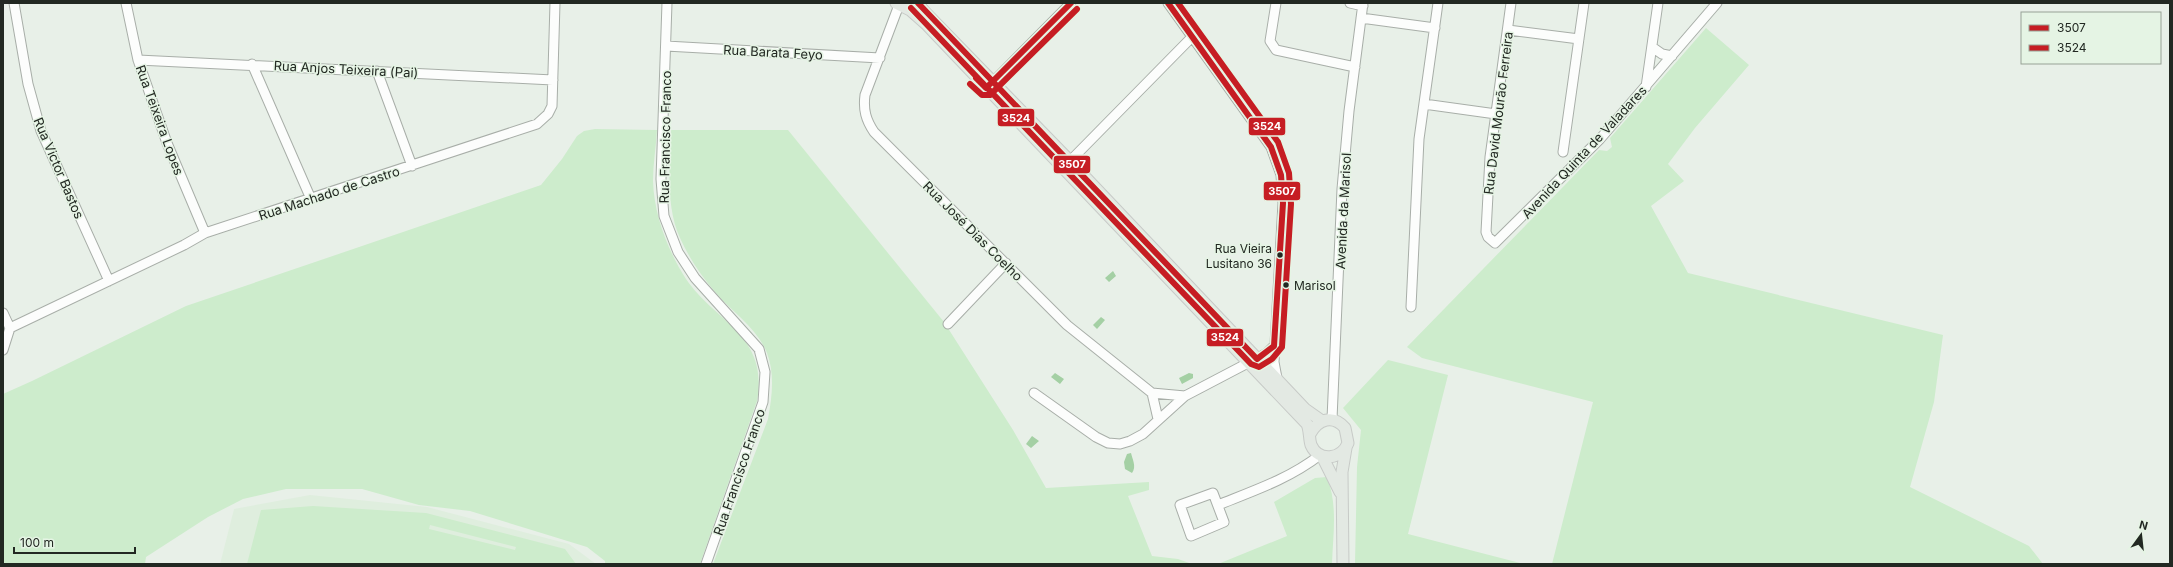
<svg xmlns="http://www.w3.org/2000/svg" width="2173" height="567" font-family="Inter,sans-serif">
<rect width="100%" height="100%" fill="#e8f0e8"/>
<path fill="#dfeede" d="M310 495 427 507 569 544 596 564H220L234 509Z"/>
<path fill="#cdeccc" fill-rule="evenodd" d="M1706 28 1749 65 1695 128 1668 164 1684 181 1651 206 1688 273 1943 335 1934 402 1910 487 2029 546 2043 564H1552L1593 402 1422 358 1407 347 1599 150 1607 151 1612 147 1610 138Z
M595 129 657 130C656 147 653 164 653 181 654 215 668 251 686 279 717 324 769 335 757 401L700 564H605V561L587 547 470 511 419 505 362 489H286L243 499 208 517 146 557 145 564H3V394L32 381 186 306 541 185 562 159 577 136 584 131Z
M671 130H788L944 322 1013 430 1046 488 1149 482V490L1128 496 1152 556 1178 559 1192 564H713L768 419C772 397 775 374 767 353 757 328 733 313 716 293 702 277 689 258 680 238 665 205 670 164 671 130Z
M1388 360 1448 375 1408 534 1524 564H1355L1357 467 1361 430 1343 408Z
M1327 477C1338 505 1333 534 1332 564H1218L1287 536 1274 502 1315 478Z
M313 506 426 513 565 549 576 564H247L261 510ZM430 525 516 547 515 550 429 529Z"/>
<path fill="#a4d0a4" d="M1113 271 1116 276 1109 282 1105 278Z
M1101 317 1105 320 1097 329 1093 325Z
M1055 373 1064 379 1060 384 1051 377Z
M1189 373 1193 374V378L1182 384 1179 378Z
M1032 436 1039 441 1031 448 1026 444Z
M1131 453C1132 458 1137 467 1132 473L1125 469 1124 462 1127 454Z"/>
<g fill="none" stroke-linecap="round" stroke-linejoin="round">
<g stroke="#a8aea8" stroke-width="11">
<path id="minor" d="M14 3 28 84 41 131 109 281
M126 3 138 60 167 143 205 233
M667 3 661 179 664 216 678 252 695 278 759 349 765 372 763 402 706 564
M1168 3 1271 147 1281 175 1283 203 1274 362 1277 378
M1276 3 1270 41 1276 50 1355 67
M1350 3 1363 6
M1511 3 1490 157 1486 232 1488 237 1495 243 1600 139 1717 3
M899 5 865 95C863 110 866 120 874 132L1067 325 1152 393 1185 396
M1361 18 1435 28
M1508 30 1579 39
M666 46 880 58
M1652 47 1662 54 1672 56
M138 60 553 80
M252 64 311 199
M377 71 412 166
M989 86 1071 3
M1646 87 1658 3
M1424 104 1496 114
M1563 152 1584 3
M1070 161 1193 36
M1411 307 1419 139 1438 3
M3 313 10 328
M948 324 1006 263
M10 328 184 245 205 233 537 124 548 114 552 106 555 3
M3 350 10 328
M1034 393 1096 437 1108 443 1120 444 1130 441 1143 434 1185 396 1267 353 1274 346
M1152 393 1158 419
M1332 419 1342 189 1349 111 1363 3
M1213 493 1224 522 1191 536 1180 505Z
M1218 505C1253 491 1289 479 1320 455"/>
</g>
<g stroke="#c7cac7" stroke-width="13">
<path id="major" d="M896 3 910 10 927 25 1307 424C1310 431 1309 439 1311 445 1319 463 1342 459 1348 443L1345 428C1333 414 1318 419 1310 434
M918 3 923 10 1070 161 1305 409 1322 421
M1322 456 1340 492
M1343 564 1342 472 1346 448"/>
</g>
<use href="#minor" stroke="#fcfdfc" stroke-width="9"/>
<use href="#major" stroke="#e3e9e3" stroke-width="11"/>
<g stroke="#e5f4e4" stroke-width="9">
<path id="bus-1" d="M918 3 1257 359 1274 346 1283 203 1281 175 1271 147 1168 3
M976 78 986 88 1071 3"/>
</g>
<g stroke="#e5f4e4" stroke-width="9">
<path id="bus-2" d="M911 8 1251 364 1259 367 1272 359 1282 347 1291 204 1289 173 1278 142 1178 3
M970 84 982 95H990L1077 9"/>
</g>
<use href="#bus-1" stroke="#c61d23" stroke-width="6"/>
<use href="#bus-2" stroke="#c61d23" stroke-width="6"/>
</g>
<g fill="#222822" stroke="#e5f4e4" stroke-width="1.5">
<circle cx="1280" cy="255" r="3.5"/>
<circle cx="1286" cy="285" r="3.5"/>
</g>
<g text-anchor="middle" stroke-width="3" stroke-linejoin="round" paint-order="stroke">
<g font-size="12" fill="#222822" stroke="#e5f4e4" text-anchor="end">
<text x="1272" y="253">Rua Vieira<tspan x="1272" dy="15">Lusitano 36</tspan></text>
<text x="1294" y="290" text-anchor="start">Marisol</text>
</g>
<g font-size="13" fill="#222822" stroke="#e5f4e4">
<text transform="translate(773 52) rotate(3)" y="5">Rua Barata Feyo</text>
<text transform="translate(346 69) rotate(3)" y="5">Rua Anjos Teixeira (Pai)</text>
<text transform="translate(1498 113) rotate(-83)" y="5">Rua David Mourão Ferreira</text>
<text transform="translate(160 120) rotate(70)" y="5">Rua Teixeira Lopes</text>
<text transform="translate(665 137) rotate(-89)" y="5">Rua Francisco Franco</text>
<text transform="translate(1584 152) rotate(-47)" y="5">Avenida Quinta de Valadares</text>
<text transform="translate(59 168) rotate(67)" y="5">Rua Victor Bastos</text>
<text transform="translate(329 193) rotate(-18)" y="5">Rua Machado de Castro</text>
<text transform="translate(1343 211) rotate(-87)" y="5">Avenida da Marisol</text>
<text transform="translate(973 231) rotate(45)" y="5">Rua José Dias Coelho</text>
<text transform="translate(739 472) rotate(-71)" y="5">Rua Francisco Franco</text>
</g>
</g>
<g stroke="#e5f4e4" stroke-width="1.5">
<rect x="997" y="108" width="38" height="19" rx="4" fill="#c61d23"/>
<rect x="1248" y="117" width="38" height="19" rx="4" fill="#c61d23"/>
<rect x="1053" y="155" width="38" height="19" rx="4" fill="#c61d23"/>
<rect x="1263" y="181" width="38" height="20" rx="4" fill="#c61d23"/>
<rect x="1206" y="328" width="38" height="19" rx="4" fill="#c61d23"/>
</g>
<g font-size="11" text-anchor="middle" font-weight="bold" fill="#fff">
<text x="1016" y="122">3524</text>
<text x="1267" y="130">3524</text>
<text x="1072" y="168">3507</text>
<text x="1282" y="195">3507</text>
<text x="1225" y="341">3524</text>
</g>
<rect width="2173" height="567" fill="none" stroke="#222822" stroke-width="8"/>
<rect x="2021" y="12" width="140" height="52" fill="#e5f4e4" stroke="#97a296"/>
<rect x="2029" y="25" width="20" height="6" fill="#c61d23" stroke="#97a296"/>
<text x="2057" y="32" font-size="12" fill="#222822">3507</text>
<rect x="2029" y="45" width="20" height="6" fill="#c61d23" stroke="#97a296"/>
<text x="2057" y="52" font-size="12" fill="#222822">3524</text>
<g transform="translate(2141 535) rotate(15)" stroke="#e5f4e4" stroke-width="3" paint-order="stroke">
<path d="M0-3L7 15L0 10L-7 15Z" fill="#222822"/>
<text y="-6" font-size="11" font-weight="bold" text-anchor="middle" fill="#222822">N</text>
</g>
<path d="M14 547v6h121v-6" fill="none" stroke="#222822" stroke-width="2"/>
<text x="20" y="547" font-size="12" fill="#222822" stroke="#e5f4e4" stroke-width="3" paint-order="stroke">100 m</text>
</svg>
